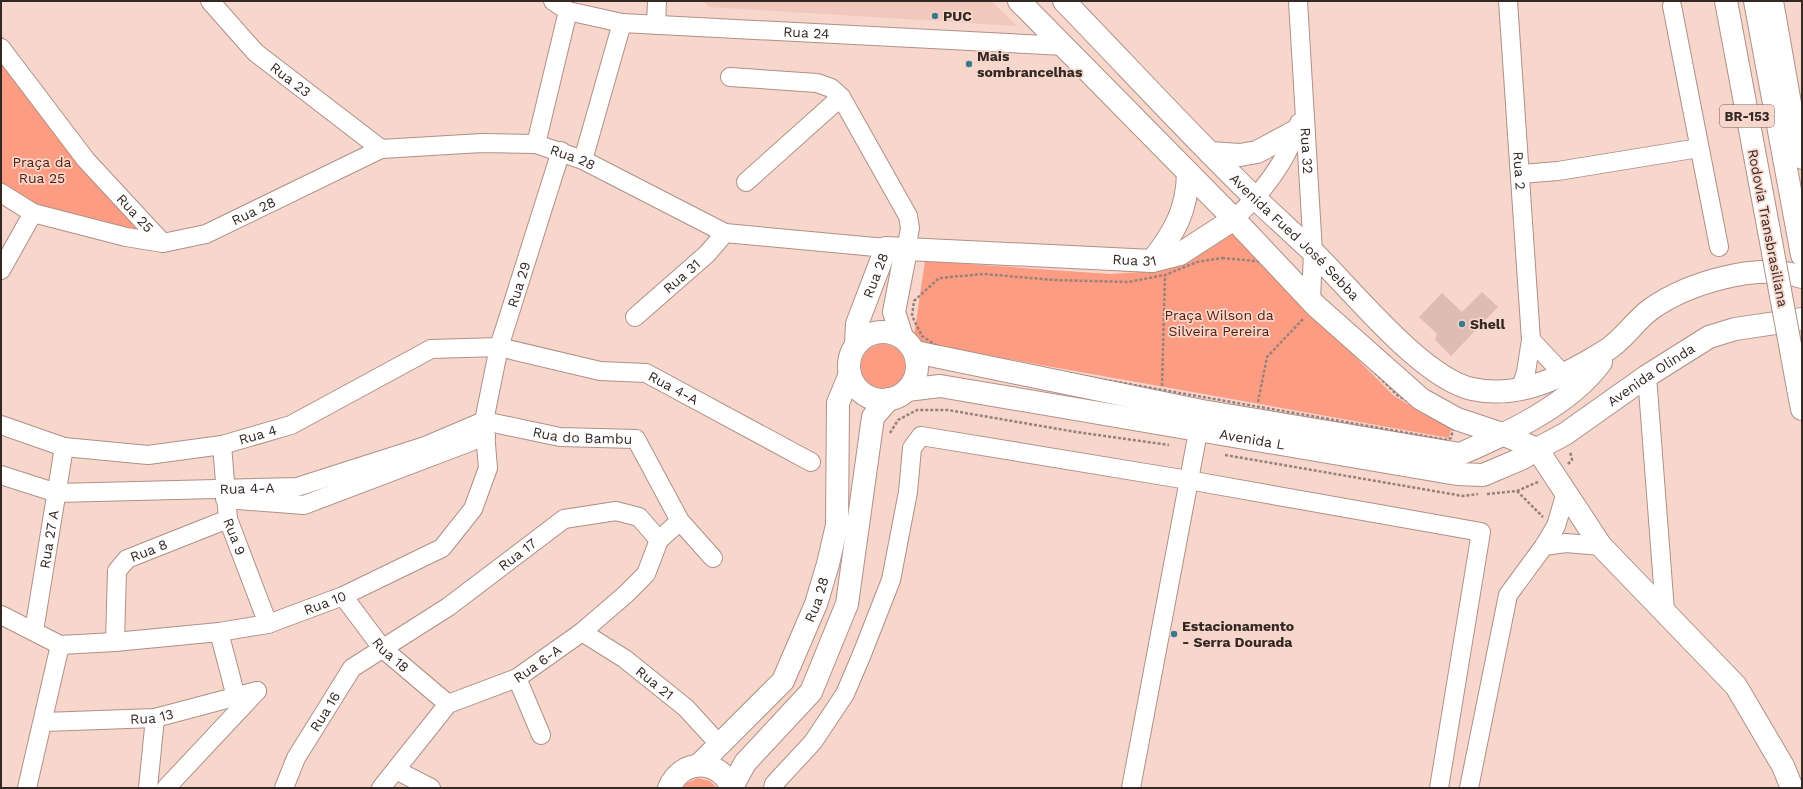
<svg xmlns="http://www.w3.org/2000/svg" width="1803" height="789" font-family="'Work Sans',sans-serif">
<rect width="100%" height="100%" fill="#f7d6cc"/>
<path fill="#f1c8bc" d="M703 1H991L1017 26 709 7Z"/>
<path fill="#fc9d83" d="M1 34 86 160 163 243 133 239 1 193Z
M1233 230 1267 268 1394 396 1451 429 1449 438 913 342 925 261 1110 274 1142 272 1183 261Z
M861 366a22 22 0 1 1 44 0a22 22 0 1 1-44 0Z
M698 778 710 781 717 788H683L687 783Z"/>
<path fill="#ddbcb3" d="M1482 292 1498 307 1451 356 1435 340 1437 334 1419 317 1442 293 1462 312Z"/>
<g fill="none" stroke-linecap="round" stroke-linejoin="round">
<g stroke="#af9087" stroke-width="20">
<g id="minor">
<path id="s1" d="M210 1 256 53 381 149"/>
<path id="s2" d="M553 1 568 11 622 23 1064 46"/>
<path id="s3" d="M1298 1 1313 252 1311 300"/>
<path id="s4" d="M1508 1 1531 340 1564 375"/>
<path d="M1774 1 1802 160"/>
<path d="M1672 6 1719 247"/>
<path d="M656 25 657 1"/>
<path id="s5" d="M1 48 86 160 163 243"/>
<path d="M730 77 817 83 831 88 841 97 908 216 910 228 906 250"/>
<path d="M536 144 568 11"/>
<path d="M583 160 622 23"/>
<path d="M1521 174 1558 171 1699 148"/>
<path d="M746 182 841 97"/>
<path id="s6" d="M1 193 33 213 126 237 163 243 206 234 381 149 482 143 536 144 583 160 725 233 886 248"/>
<path d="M1234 219C1262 193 1288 160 1299 123"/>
<path d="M1 270 33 213"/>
<path id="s7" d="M635 317 707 254 725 233"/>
<path d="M1647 376 1665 611"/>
<path d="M1520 391 1526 372 1531 340"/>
<path id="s8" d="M484 421 560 437 636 439 680 521 713 558"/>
<path id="s9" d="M1 425 64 447 148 455 222 445 291 425 431 349 499 347 600 371 646 373 811 462"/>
<path id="s10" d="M222 445 228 519 268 624"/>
<path id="s11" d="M1 475 57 493 297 487 425 446 484 421"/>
<path d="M225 499 304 505 486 436"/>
<path d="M1544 546 1566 543 1601 546"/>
<path id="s12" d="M343 596 382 648 448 704"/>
<path d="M1 615 60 645"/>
<path id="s13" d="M34 631 64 447"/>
<path d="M219 632 236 697"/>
<path id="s14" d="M582 632 625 659 686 708 719 744"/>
<path id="s15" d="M115 642 117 571 127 559 228 519"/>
<path id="s16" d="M60 645 115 642 219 632 268 624 343 596 442 548 473 509 488 468 484 421 499 347 561 151"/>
<path d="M517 678 541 735"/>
<path id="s17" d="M44 722 155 718 257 691"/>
<path d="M396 770 431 788"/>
<path d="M27 788 60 645"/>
<path d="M148 788 155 718"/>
<path d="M166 788 257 691"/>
<path id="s18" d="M284 788 296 758 352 668 448 607 564 519 616 511 639 517 659 540"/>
<path id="s19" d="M381 788 448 704 517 678 582 632 626 594 646 574 659 540 680 521"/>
<path d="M773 788 774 784 813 742 845 694 862 654 891 580 908 492 912 448 921 436 1188 480 1481 532 1439 788"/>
<path d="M1131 788 1201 416"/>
<path d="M1469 788 1508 595 1544 546 1556 526 1566 492"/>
</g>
</g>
<g stroke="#af9087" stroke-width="24">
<g id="major">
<path d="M1019 1 1234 219 1316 306 1421 399 1457 419 1502 434 1510 433"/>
<path id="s20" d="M1064 1C1128 67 1190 135 1256 199 1275 217 1295 235 1314 253 1352 290 1422 378 1472 389 1513 398 1552 382 1587 362 1595 357 1603 353 1611 347 1626 336 1636 320 1651 309 1688 283 1758 262 1802 277"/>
<path d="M1210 153 1240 155 1257 152 1296 131"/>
<path d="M1152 261C1174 233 1187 211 1188 174"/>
<circle cx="883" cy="366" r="34"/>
<path d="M902 337 894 312 906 250"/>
<path id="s21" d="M856 345 857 324 886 248 1152 261 1180 254 1234 219"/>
<path d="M915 352 1202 411 1460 454C1507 434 1571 404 1601 362"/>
<path id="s22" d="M907 390 940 386 1457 474 1483 475 1523 458 1537 449 1565 434 1647 376 1709 337 1735 329 1802 319"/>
<path id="s23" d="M699 765 783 681 816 604 828 564 837 525 838 403 850 374"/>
<path d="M732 787 745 763 811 692 847 604 873 417 889 399"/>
<path d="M669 788C682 758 719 758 732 788"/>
</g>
</g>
<g stroke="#af9087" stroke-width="24">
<path id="highway" d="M1726 1 1769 231
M1755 1 1802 255
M1798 388 1802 409
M1502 434 1537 449 1601 546 1736 686 1783 766 1792 788"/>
</g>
<path stroke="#98817a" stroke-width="2.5" stroke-dasharray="3 2" stroke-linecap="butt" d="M1222 258 1266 262 1397 395 1453 429 1451 438 1447 440 1397 431 946 352 922 336 912 316 914 301 939 278 984 274 1054 280 1128 282 1165 275 1197 262Z
M1162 386 1165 275
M1258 402 1267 357 1303 319
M890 433 898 420 917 410H948L1076 432 1169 445
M1225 455 1463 496 1478 494
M1568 464 1572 460 1570 451
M1517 491 1543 517
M1487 494 1517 491 1538 482"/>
<use href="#minor" stroke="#fff" stroke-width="18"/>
<use href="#major" stroke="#fff" stroke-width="22"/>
<use href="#highway" stroke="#fff" stroke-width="22"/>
<g stroke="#af9087" stroke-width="24" stroke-linecap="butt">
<path id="highway-bridge" d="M1769 231 1798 388"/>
</g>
<use href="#highway-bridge" stroke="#fff" stroke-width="22"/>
</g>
<g fill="#3a7a8e" stroke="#f7d6cc" stroke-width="1.5">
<circle cx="935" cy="16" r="4"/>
<circle cx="969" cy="64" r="4"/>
<circle cx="1462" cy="324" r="4"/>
<circle cx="1174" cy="634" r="4"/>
</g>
<g text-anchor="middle" stroke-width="3.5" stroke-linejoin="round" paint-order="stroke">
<rect fill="#f7d6cc" stroke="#6e5c56" stroke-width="1" x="1720" y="105" width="54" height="22" rx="3"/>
<g font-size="13" font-weight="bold" fill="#342824">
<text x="1747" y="121">BR-153</text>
</g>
<g font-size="14" font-weight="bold" fill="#342824" stroke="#f7d6cc" text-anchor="start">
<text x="943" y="21">PUC</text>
<text x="977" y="61">Mais<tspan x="977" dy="16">sombrancelhas</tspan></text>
<text x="1470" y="329">Shell</text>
<text x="1182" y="631">Estacionamento<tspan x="1182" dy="16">- Serra Dourada</tspan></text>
</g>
<g font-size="14" fill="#342824" stroke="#f7d6cc">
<text dy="5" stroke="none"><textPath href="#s2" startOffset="258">Rua 24</textPath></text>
<text dy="5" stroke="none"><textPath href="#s1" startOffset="113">Rua 23</textPath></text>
<text dy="5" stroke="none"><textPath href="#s3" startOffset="150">Rua 32</textPath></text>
<text dy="5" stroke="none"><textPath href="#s6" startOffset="604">Rua 28</textPath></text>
<text dy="5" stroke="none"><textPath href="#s4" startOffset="170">Rua 2</textPath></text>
<text dy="5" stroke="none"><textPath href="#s6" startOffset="268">Rua 28</textPath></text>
<text dy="5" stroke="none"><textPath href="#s5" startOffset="213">Rua 25</textPath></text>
<text transform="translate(1768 228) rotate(79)" y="5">Rodovia Transbrasiliana</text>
<text dy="5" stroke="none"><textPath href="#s20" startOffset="330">Avenida Fued José Sebba</textPath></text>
<text dy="5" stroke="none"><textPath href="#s21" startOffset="351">Rua 31</textPath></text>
<text dy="5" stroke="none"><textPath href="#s7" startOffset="62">Rua 31</textPath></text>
<text dy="5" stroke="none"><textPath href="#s21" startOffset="73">Rua 28</textPath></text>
<text dy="5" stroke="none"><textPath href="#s16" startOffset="681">Rua 29</textPath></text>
<text dy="5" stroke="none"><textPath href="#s22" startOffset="780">Avenida Olinda</textPath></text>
<text dy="5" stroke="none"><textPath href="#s9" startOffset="706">Rua 4-A</textPath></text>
<text dy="5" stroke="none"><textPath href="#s9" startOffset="263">Rua 4</textPath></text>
<text dy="5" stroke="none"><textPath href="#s8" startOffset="100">Rua do Bambu</textPath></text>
<text dy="5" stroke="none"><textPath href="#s22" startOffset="350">Avenida L</textPath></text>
<text dy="5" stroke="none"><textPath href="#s11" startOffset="249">Rua 4-A</textPath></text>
<text dy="5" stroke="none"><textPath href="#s10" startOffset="93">Rua 9</textPath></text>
<text dy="5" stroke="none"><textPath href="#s13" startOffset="93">Rua 27 A</textPath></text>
<text dy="5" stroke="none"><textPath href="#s15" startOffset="110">Rua 8</textPath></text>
<text dy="5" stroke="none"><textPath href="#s18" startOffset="339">Rua 17</textPath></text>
<text dy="5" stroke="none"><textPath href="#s23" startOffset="207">Rua 28</textPath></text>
<text dy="5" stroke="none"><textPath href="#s16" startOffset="270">Rua 10</textPath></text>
<text dy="5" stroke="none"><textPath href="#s12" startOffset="76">Rua 18</textPath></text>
<text dy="5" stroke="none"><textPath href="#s19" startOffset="206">Rua 6-A</textPath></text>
<text dy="5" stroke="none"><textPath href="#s14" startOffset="89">Rua 21</textPath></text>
<text dy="5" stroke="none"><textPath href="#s18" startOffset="87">Rua 16</textPath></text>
<text dy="5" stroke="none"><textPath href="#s17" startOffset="108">Rua 13</textPath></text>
</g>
<g font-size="14" fill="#571c0b" stroke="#f7d6cc">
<text x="42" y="167">Praça da<tspan x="42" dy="16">Rua 25</tspan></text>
<text x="1219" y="320">Praça Wilson da<tspan x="1219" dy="16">Silveira Pereira</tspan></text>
</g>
</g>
<rect width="1803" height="789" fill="none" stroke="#342824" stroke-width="4"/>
</svg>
